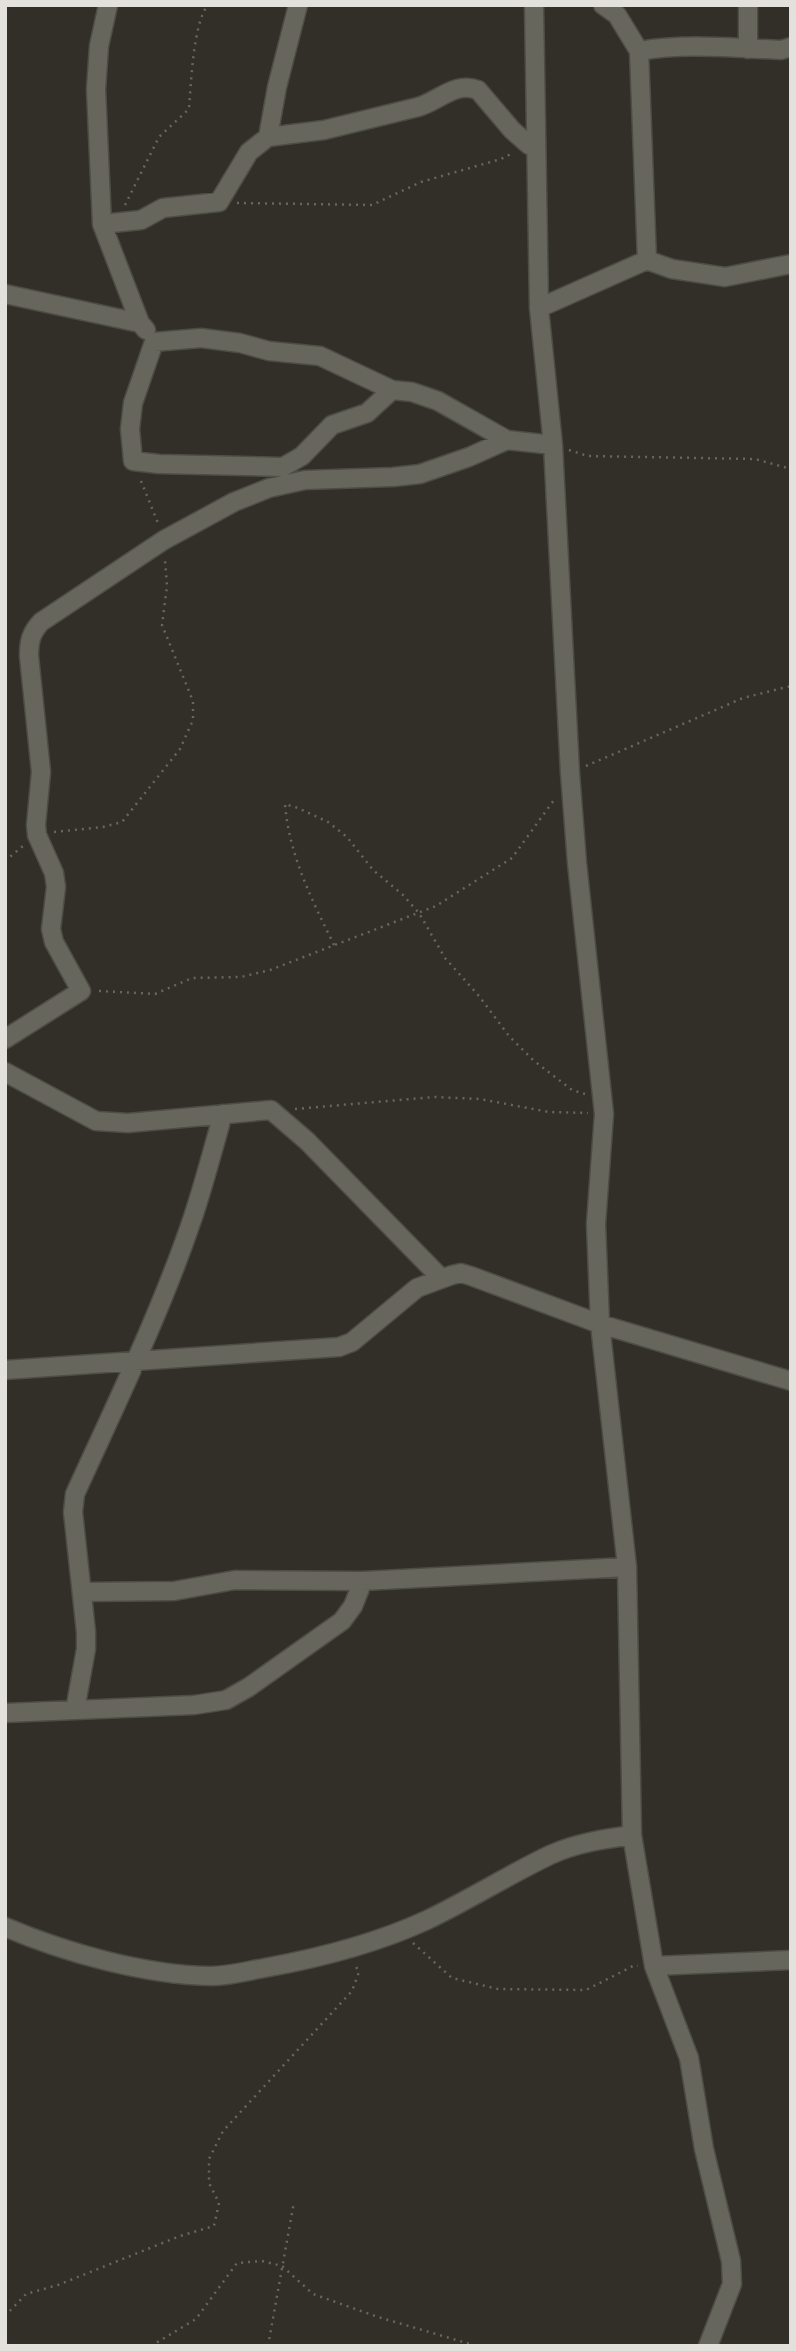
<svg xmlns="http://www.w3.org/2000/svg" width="796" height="2351" font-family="Helvetica,sans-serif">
<rect width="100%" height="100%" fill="#312f27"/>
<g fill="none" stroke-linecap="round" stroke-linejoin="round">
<g stroke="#4d4c45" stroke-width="21">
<path id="minor" d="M108 5 99 46 96 89 102 224 140 323
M534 5 539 308 553 445 570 773 577 863 604 1114 596 1224 600 1324 627 1567 632 1835 654 1966 791 1960
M603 5 617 15 639 51 647 260
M748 49V5
M639 51C685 43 734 48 781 50L791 47
M268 137 324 130 418 107C439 101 455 81 478 90L512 130 529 145
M102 224 141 220 163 208 219 202 249 152 268 137 277 87 298 5
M5 294 140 323 146 330
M539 308 647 260 672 269 725 277 791 264
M154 342 133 403 130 429 133 461 159 464 283 467 302 456 332 425 367 413 392 390
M154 342 201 338 240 343 269 351 320 356 392 390 412 392 438 401 507 440
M5 1039 81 991 54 942 51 929 56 887 54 873 37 835 36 825 41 772 29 656C29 641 31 633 41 622L164 540 234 502 269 488 305 480 393 477 420 474 469 457 507 440 553 445
M5 1072 96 1121 128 1123 271 1110 307 1141 441 1278
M5 1370 339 1347 352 1342 417 1288 452 1275 461 1273 471 1276 600 1324 791 1381
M82 1592 174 1591 235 1580 363 1581
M75 1710 86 1649V1632L73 1512 75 1494C116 1404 161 1312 193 1217 204 1184 213 1149 223 1114
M5 1713 194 1705 226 1700 249 1687 342 1621 353 1606 363 1581 627 1567
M5 1927C66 1953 145 1975 211 1976 229 1976 247 1971 264 1968 320 1958 375 1944 427 1920 469 1900 508 1875 550 1855 576 1843 604 1839 632 1835
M654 1966 689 2058 704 2149 731 2261 732 2284 708 2346"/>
</g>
<path stroke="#68665f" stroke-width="2.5" stroke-dasharray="2 5" stroke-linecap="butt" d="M237 203 372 205 421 182 501 159 511 154
M125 205 159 137 189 109C191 85 193 23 208 5
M569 450 588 456 755 459 791 469
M141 481 158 523
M586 766 743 698 791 686
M54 832 103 827 122 822 180 749 193 720V701L162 625 167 586 165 560
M5 861 23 846
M334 945C312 900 289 855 285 804L298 808 328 822 347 837 373 870 403 895 419 913 445 958 479 996 509 1036 533 1060 572 1090 585 1094
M99 991 155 994 192 978 241 977 270 970 436 906 512 858 554 800
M295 1109 434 1097 480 1099 549 1112 588 1113
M413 1943 452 1978 498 1989 586 1990 633 1966H638
M5 2316 26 2294 58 2285 180 2236 214 2226 219 2203 209 2183V2159L223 2131 352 1991 359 1972 355 1965
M151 2346 196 2319 237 2263 262 2261 282 2266 313 2294 378 2317 477 2346
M268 2346 294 2202"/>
<use href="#minor" stroke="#67665d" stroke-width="18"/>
</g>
<rect width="796" height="2351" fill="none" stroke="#e2e1dc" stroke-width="14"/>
</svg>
